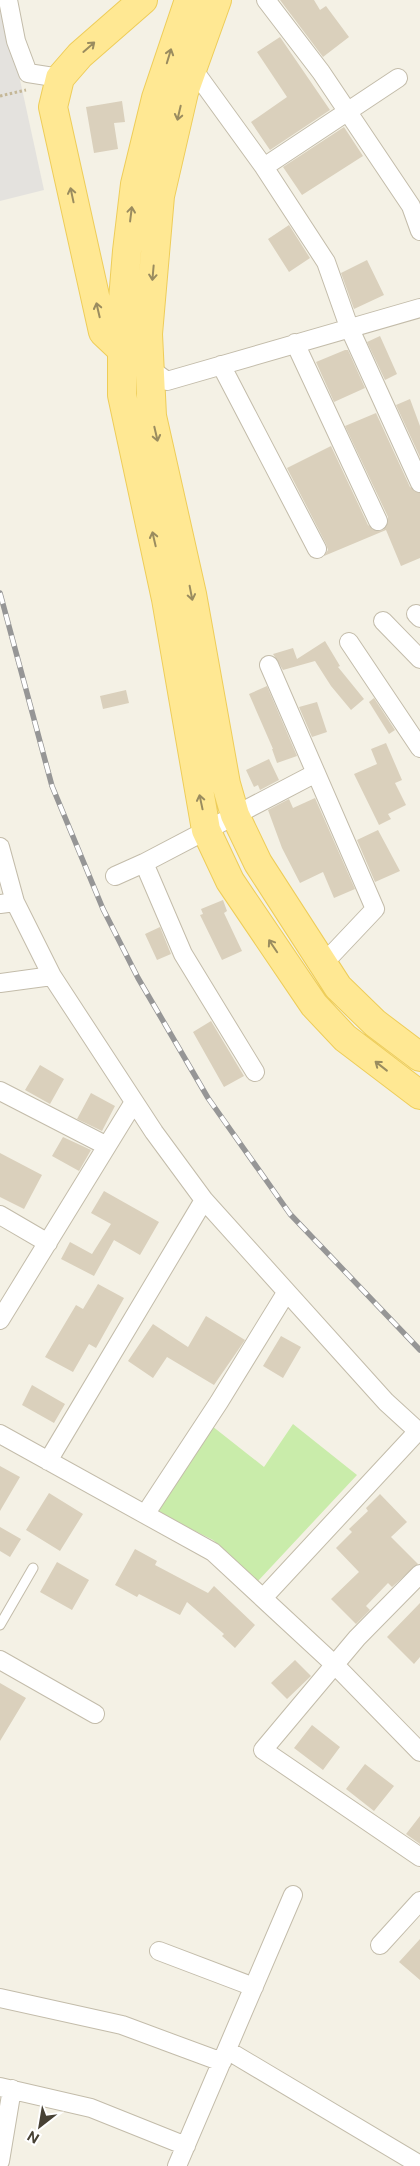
<svg xmlns="http://www.w3.org/2000/svg" width="420" height="2166" font-family="'Public Sans',sans-serif">
<rect width="100%" height="100%" fill="#f4f1e5"/>
<path fill="#c9ecaa" d="M293 1424 357 1475 258 1581 213 1540 157 1512 212 1426 264 1467Z"/>
<path fill="#e4e2de" d="M5 11 44 190 0 201V13Z"/>
<path fill="#dad0bc" d="M280 0H314L320 10 326 6 349 37 323 57Z
M280 37 330 110 270 150 251 122 287 97 257 52Z
M122 101 125 122 114 123 118 149 94 153 86 107Z
M344 127 363 156 302 195 283 167Z
M289 225 310 258 289 272 268 239Z
M367 260 384 295 354 309 341 273Z
M380 336 397 374 385 380 367 342Z
M345 350H348L365 388 334 402 316 362Z
M410 399 420 426V457L396 405Z
M376 413 410 487 420 493V558L401 566 386 530 324 556 328 550 326 544 287 468 331 446 368 525 377 531 383 530 388 522V517L345 426Z
M325 641 340 666 338 667 364 699 351 710 331 686 315 661 283 670 273 654 293 648 297 659Z
M267 686 297 756 277 763 272 749H273L249 694Z
M126 690 129 703 103 709 100 696Z
M374 698 395 730 389 734 369 702Z
M317 702 327 732 312 737 299 707Z
M386 743 402 780 395 783 406 805 388 814 391 819 379 825 354 774 377 764 371 749Z
M269 759 279 780 260 790 258 785 254 787 246 770Z
M315 798 355 889 334 898 323 872 300 883 282 848 268 810 289 799 293 808Z
M378 830 400 871 375 882 357 840Z
M223 900 227 911 224 913 242 951 222 960 200 915 203 914 201 909Z
M160 927 171 954 157 960 145 934Z
M211 1021 244 1076 224 1087 193 1032Z
M40 1065 64 1079 50 1104 25 1090Z
M91 1093 115 1106 102 1131 77 1119Z
M63 1137 91 1150 79 1171 52 1156Z
M0 1153 42 1175 24 1209 0 1197Z
M104 1191 159 1222 140 1255 114 1240 94 1276 61 1259 70 1242 92 1254 111 1224 91 1213Z
M98 1284 124 1298 96 1348 89 1344 73 1372 45 1357 76 1305 83 1309Z
M206 1316 245 1340 214 1385 167 1357 153 1378 128 1361 153 1324 188 1347Z
M281 1336 301 1347 283 1378 263 1366Z
M32 1385 65 1404 54 1423 22 1405Z
M0 1466 20 1477 0 1511Z
M49 1493 83 1514 60 1551 26 1530Z
M380 1494 407 1522 391 1537 418 1564 392 1587 388 1583 366 1606 370 1610 356 1624 331 1599 359 1572 336 1548 352 1532 349 1529 368 1511 366 1508Z
M0 1527 21 1539 10 1557 0 1551Z
M135 1549 157 1561 155 1565 208 1593 214 1586 255 1625 235 1648 222 1636 224 1634 187 1602 180 1615 139 1594 137 1597 115 1585Z
M57 1562 89 1580 72 1610 40 1592Z
M420 1603V1657L414 1664 387 1637Z
M295 1660 311 1676 287 1699 271 1683Z
M0 1683 26 1698 0 1741Z
M312 1725 340 1747 323 1770 294 1748Z
M365 1764 394 1786 374 1811 346 1789Z
M420 1816V1844L406 1834Z
M420 1939V1980L399 1962Z"/>
<g fill="none" stroke-linecap="round" stroke-linejoin="round">
<g stroke="#c3bcaa" stroke-width="11">
<path id="lane" d="M0 1625 33 1568"/>
</g>
<g stroke="#c3bcaa" stroke-width="20">
<path id="street" d="M8 0 16 41 28 73 60 78
M266 0 321 72 411 206 420 231
M193 69 264 167 326 262 349 327 420 483
M264 167 398 78
M295 343 378 521
M221 365 317 549
M146 366 167 381 420 308
M416 614 420 618
M383 621 420 659
M349 642 420 748
M269 665 375 909 323 964
M0 847 15 902
M144 863 183 954 255 1072
M115 876 144 863 316 773
M0 904 15 902 52 976 154 1132 204 1200 386 1402 420 1433
M0 983 52 976
M0 1091 107 1146
M0 1215 48 1243
M0 1320 134 1102
M0 1434 213 1552 336 1666 420 1752
M48 1461 204 1200
M146 1513 219 1402 286 1293
M420 1574 357 1638 263 1750 420 1857
M263 1598 418 1431
M0 1660 95 1714
M380 1945 420 1901
M159 1951 254 1987
M0 1998 122 2025 222 2062
M227 2050 420 2165
M0 2087 91 2108 186 2146
M0 2161 12 2089
M177 2166 293 1895"/>
</g>
<g stroke="#eecd59" stroke-width="30">
<path id="primary" d="M189 0 156 98 135 184 127 251 122 312V395L166 599 206 830 230 881 314 1005 345 1038 420 1095
M217 0 184 92 160 196 148 334 152 416 192 594 226 784 235 815 258 863 338 987 375 1023 420 1057
M122 350 103 332 53 107 60 78 80 55 143 0"/>
</g>
<path stroke="#c4b797" stroke-width="3" stroke-dasharray="2.5 2.5" stroke-linecap="butt" d="M0 96 26 90"/>
<use href="#lane" stroke="#fff" stroke-width="9"/>
<use href="#street" stroke="#fff" stroke-width="18"/>
<use href="#primary" stroke="#ffe893" stroke-width="28"/>
<g stroke="#969696" stroke-width="5.5">
<path id="rail" d="M0 593 52 786 103 909 138 978 208 1098 290 1214 420 1350"/>
</g>
<use href="#rail" stroke="#fff" stroke-width="4" stroke-dasharray="11" stroke-linecap="butt"/>
</g>
<defs><path id="oneway-shaft" d="M-6 0H5M1.5-3L5.5 0L1.5 3" fill="none" stroke-width="1.6" stroke-linecap="round" stroke-linejoin="round" transform="scale(1.25)"/></defs>
<g stroke="#9a8c5f">
<use href="#oneway-shaft" transform="translate(89 47) rotate(-41)"/>
<use href="#oneway-shaft" transform="translate(169 56) rotate(-73)"/>
<use href="#oneway-shaft" transform="translate(179 113) rotate(103)"/>
<use href="#oneway-shaft" transform="translate(72 195) rotate(-102)"/>
<use href="#oneway-shaft" transform="translate(131 214) rotate(-83)"/>
<use href="#oneway-shaft" transform="translate(153 273) rotate(95)"/>
<use href="#oneway-shaft" transform="translate(98 310) rotate(-103)"/>
<use href="#oneway-shaft" transform="translate(156 434) rotate(77)"/>
<use href="#oneway-shaft" transform="translate(154 539) rotate(-103)"/>
<use href="#oneway-shaft" transform="translate(191 593) rotate(79)"/>
<use href="#oneway-shaft" transform="translate(201 802) rotate(-102)"/>
<use href="#oneway-shaft" transform="translate(273 946) rotate(-124)"/>
<use href="#oneway-shaft" transform="translate(381 1066) rotate(-142)"/>
</g>
<g transform="translate(40 2126) rotate(211)" stroke="#ffffff" stroke-width="4" paint-order="stroke">
<path d="M0-4L9 19L0 12L-9 19Z" fill="#474134"/>
<text y="-8" font-size="14" font-weight="bold" text-anchor="middle" fill="#474134">N</text>
</g>
</svg>
